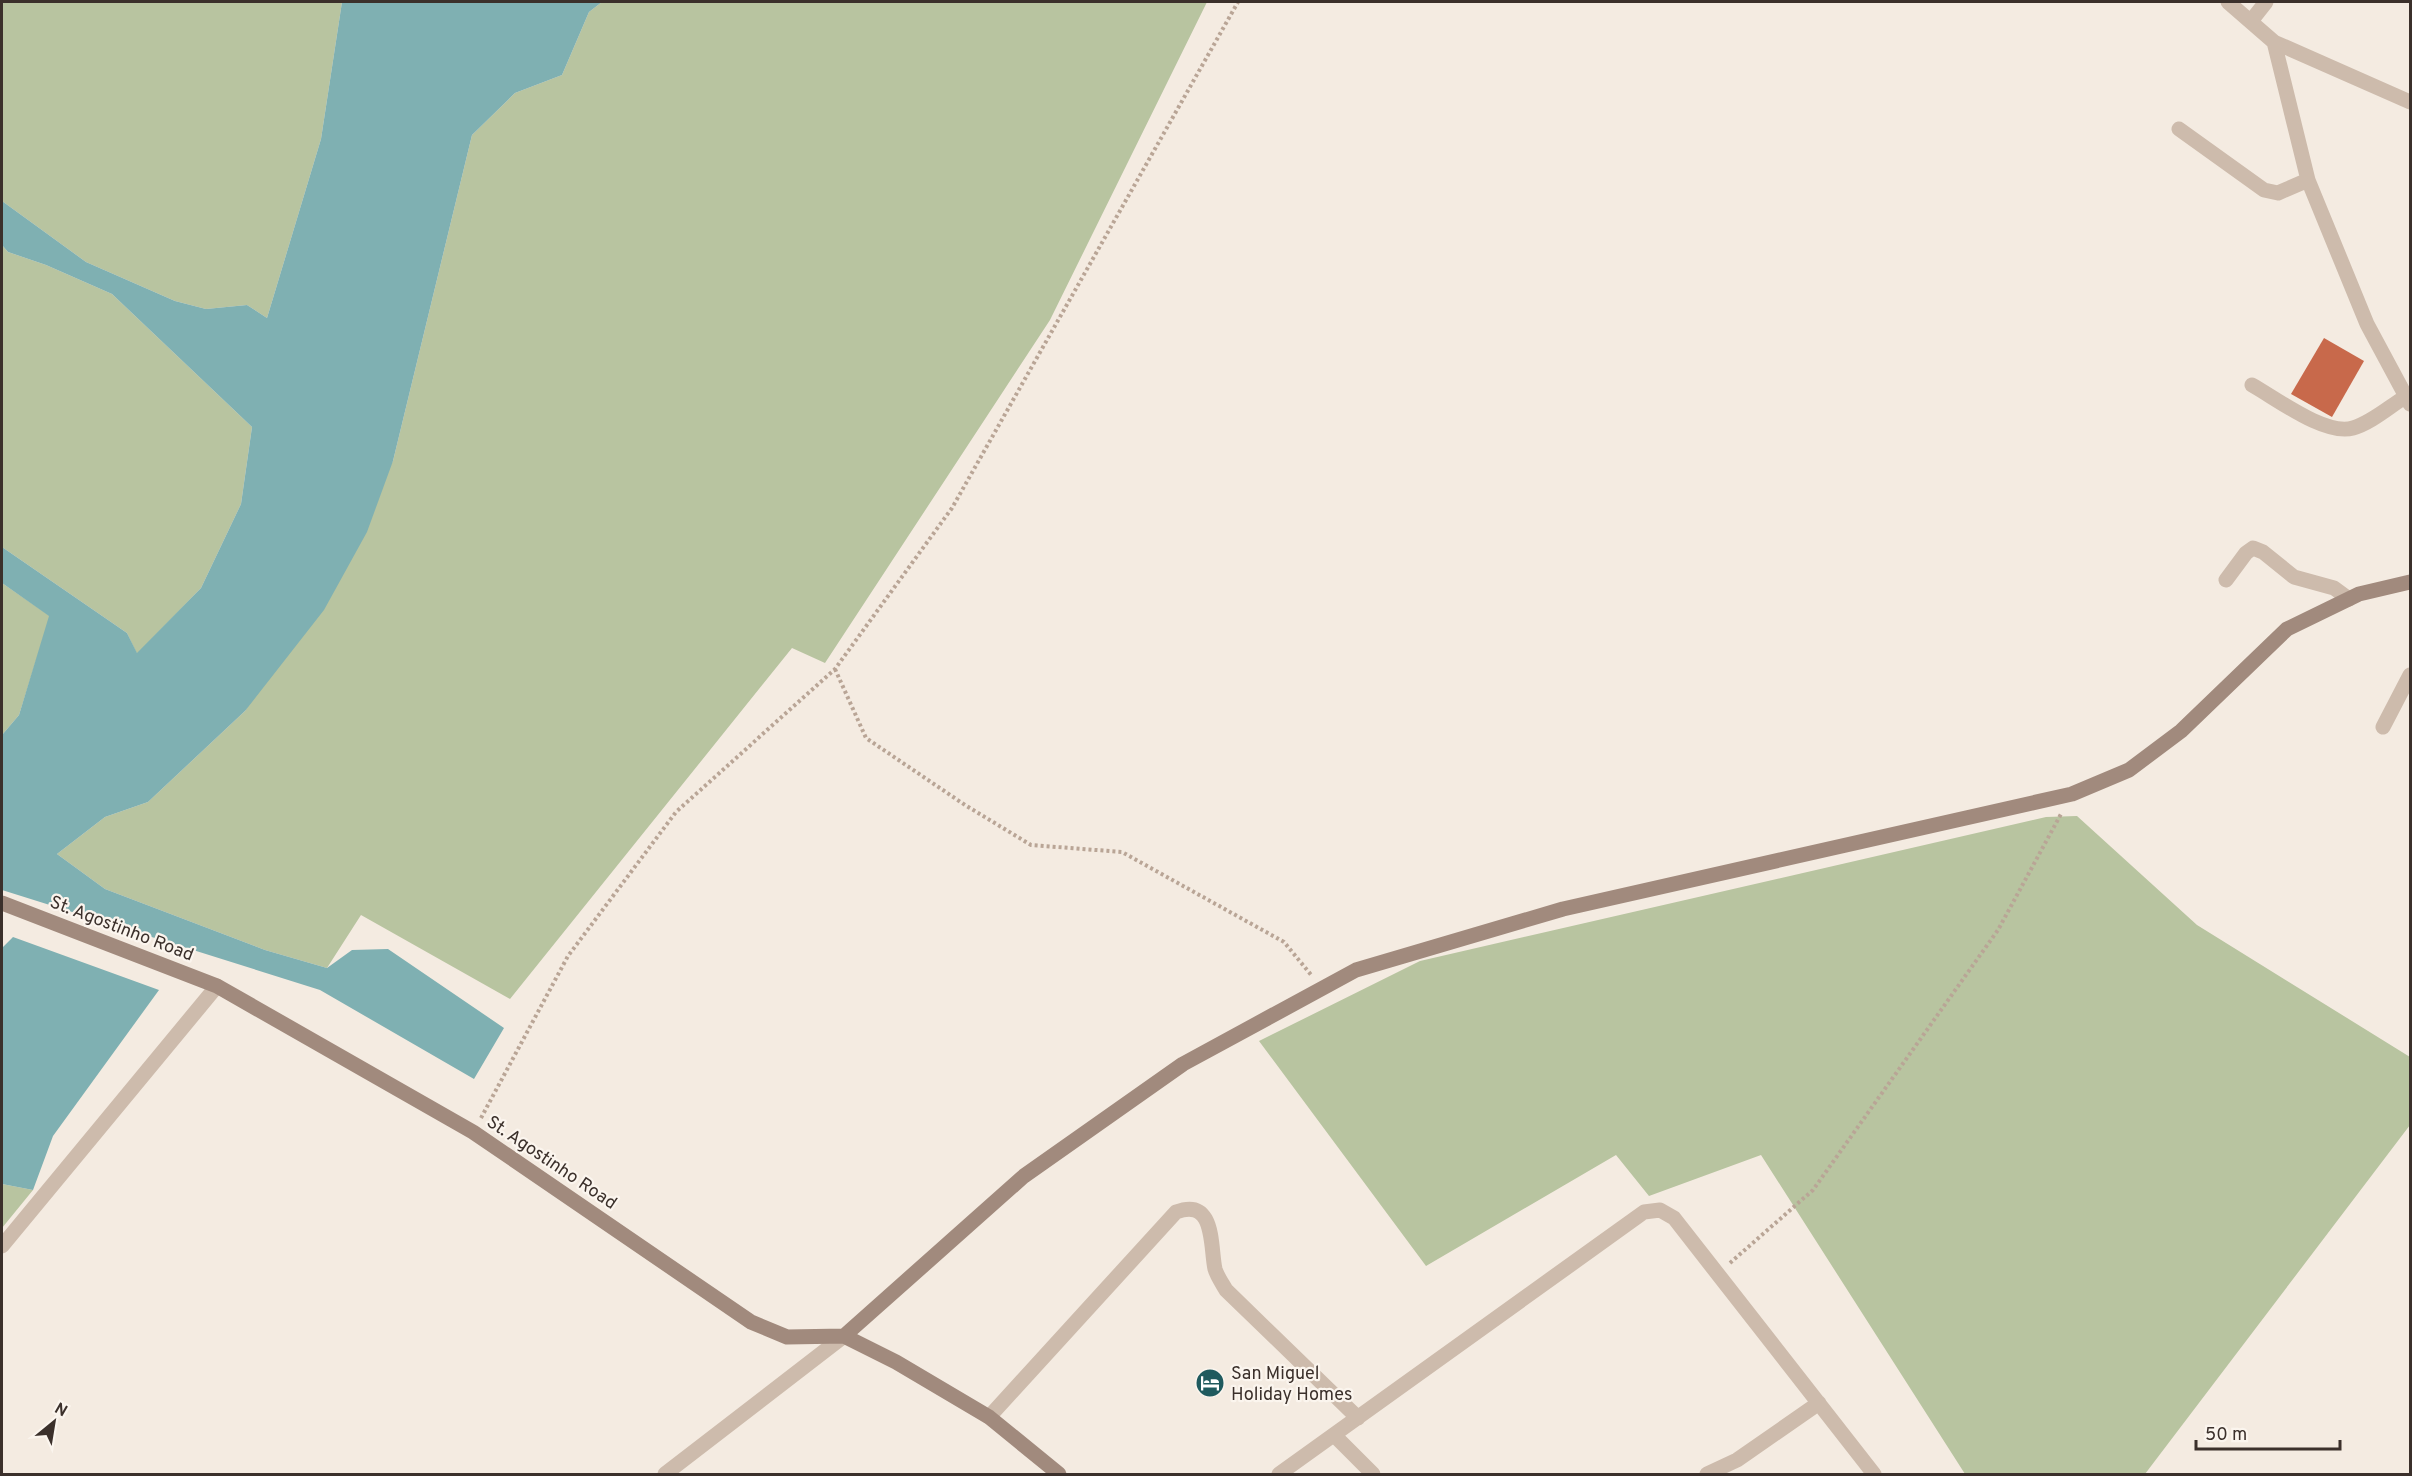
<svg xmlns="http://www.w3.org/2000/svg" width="2412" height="1476" font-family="Overpass,sans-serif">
<rect width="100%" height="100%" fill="#f4ebe1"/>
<path fill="#b8c4a0" d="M2 2H342L321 139 267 318 247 305 206 309 175 301 86 262 2 201Z
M602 2H1207L1050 320 825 663 792 648 510 999 361 915 327 968 265 950 105 889 57 854 105 817 148 802 245 711 393 461 472 135 515 93 562 75 589 12Z
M2 245 8 252 46 265 112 294 252 427 241 504 201 588 137 654 127 633 2 547Z
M2 583 50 616 19 715 2 735Z
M2077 816 2197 925 2410 1057V1125L2145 1474H1965L1761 1155 1649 1196 1616 1155 1426 1266 1259 1041 1420 961 2046 817Z
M2 1184 33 1190 2 1228Z"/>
<path fill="#7fb0b2" d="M342 2H602L589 12 562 75 515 93 472 135 393 461 367 532 324 610 245 711 148 802 105 817 57 854 105 889 265 950 327 968 352 950 388 949 504 1028 474 1079 320 990 2 890V735L19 715 49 616 2 583V547L127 633 137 653 201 588 241 504 252 427 112 294 46 265 8 252 2 245V201L86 262 175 301 206 309 247 305 267 318 321 139Z
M13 937 159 990 53 1136 33 1190 2 1184V948Z"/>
<path fill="#c8694b" d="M2324 338 2364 361 2332 417 2291 394Z"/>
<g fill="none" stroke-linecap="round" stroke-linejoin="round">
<path stroke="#b9a596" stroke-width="4" stroke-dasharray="3 3" stroke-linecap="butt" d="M835 669 866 738 965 805 1031 845 1122 852 1284 942 1312 976
M481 1118 568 956 676 812 835 669 952 508 1238 2
M1730 1263 1813 1190 1998 930 2061 814"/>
<path stroke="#cdbbac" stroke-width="15" d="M2228 2 2274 42 2308 180 2367 324 2410 404
M2251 21 2266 2
M2274 42 2410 102
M2179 129 2264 190 2278 193 2308 180
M2252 385C2277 399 2325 436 2353 428 2371 423 2389 407 2405 397
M2226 580 2246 553 2253 548 2263 552 2294 577 2334 588 2349 599
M2383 727 2410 675
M2 1246 217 986
M989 1417 1176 1212C1216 1197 1210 1247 1215 1269 1217 1276 1222 1283 1226 1290L1358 1418
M1334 1435 1373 1474
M665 1474 844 1336
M1279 1474 1644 1212 1660 1210 1674 1218 1874 1474
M1707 1474 1737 1460 1819 1403"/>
<path stroke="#a18a7d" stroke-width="15" d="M2 903 217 986 473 1132 751 1322 787 1337 844 1336 896 1362 989 1417 1059 1474
M844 1336 1024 1176 1183 1064 1356 970 1563 909 2072 794 2129 770 2181 731 2287 629 2359 594 2410 582"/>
</g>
<defs>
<g id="hotel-disc" transform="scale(1.5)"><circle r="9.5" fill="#1f5a5e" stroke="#fbf5ee"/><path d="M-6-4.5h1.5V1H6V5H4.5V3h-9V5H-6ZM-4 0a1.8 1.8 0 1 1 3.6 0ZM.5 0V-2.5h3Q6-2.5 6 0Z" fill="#fff"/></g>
</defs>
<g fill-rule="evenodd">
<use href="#hotel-disc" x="1210" y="1383"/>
</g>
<g text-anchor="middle" stroke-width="4.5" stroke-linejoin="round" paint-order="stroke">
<g font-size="18" fill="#3b302b" stroke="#fbf5ee">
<text transform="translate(122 928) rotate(21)" y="6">St. Agostinho Road</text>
<text transform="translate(552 1162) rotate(34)" y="6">St. Agostinho Road</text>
</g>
<g font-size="18" fill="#3b302b" stroke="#fbf5ee" text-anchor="start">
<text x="1231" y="1379">San Miguel<tspan x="1231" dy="21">Holiday Homes</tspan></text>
</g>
</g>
<rect width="2412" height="1476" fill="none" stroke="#3b302b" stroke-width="6"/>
<g transform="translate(54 1422) rotate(30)" stroke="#fbf5ee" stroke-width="4.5" paint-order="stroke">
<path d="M0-4.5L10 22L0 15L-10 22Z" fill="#3b302b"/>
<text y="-9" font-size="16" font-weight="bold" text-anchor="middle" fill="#3b302b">N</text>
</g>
<path d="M2196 1440v9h144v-9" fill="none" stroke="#3b302b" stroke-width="3"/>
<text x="2205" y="1440" font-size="18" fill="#3b302b" stroke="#fbf5ee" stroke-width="4.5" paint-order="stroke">50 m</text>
</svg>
